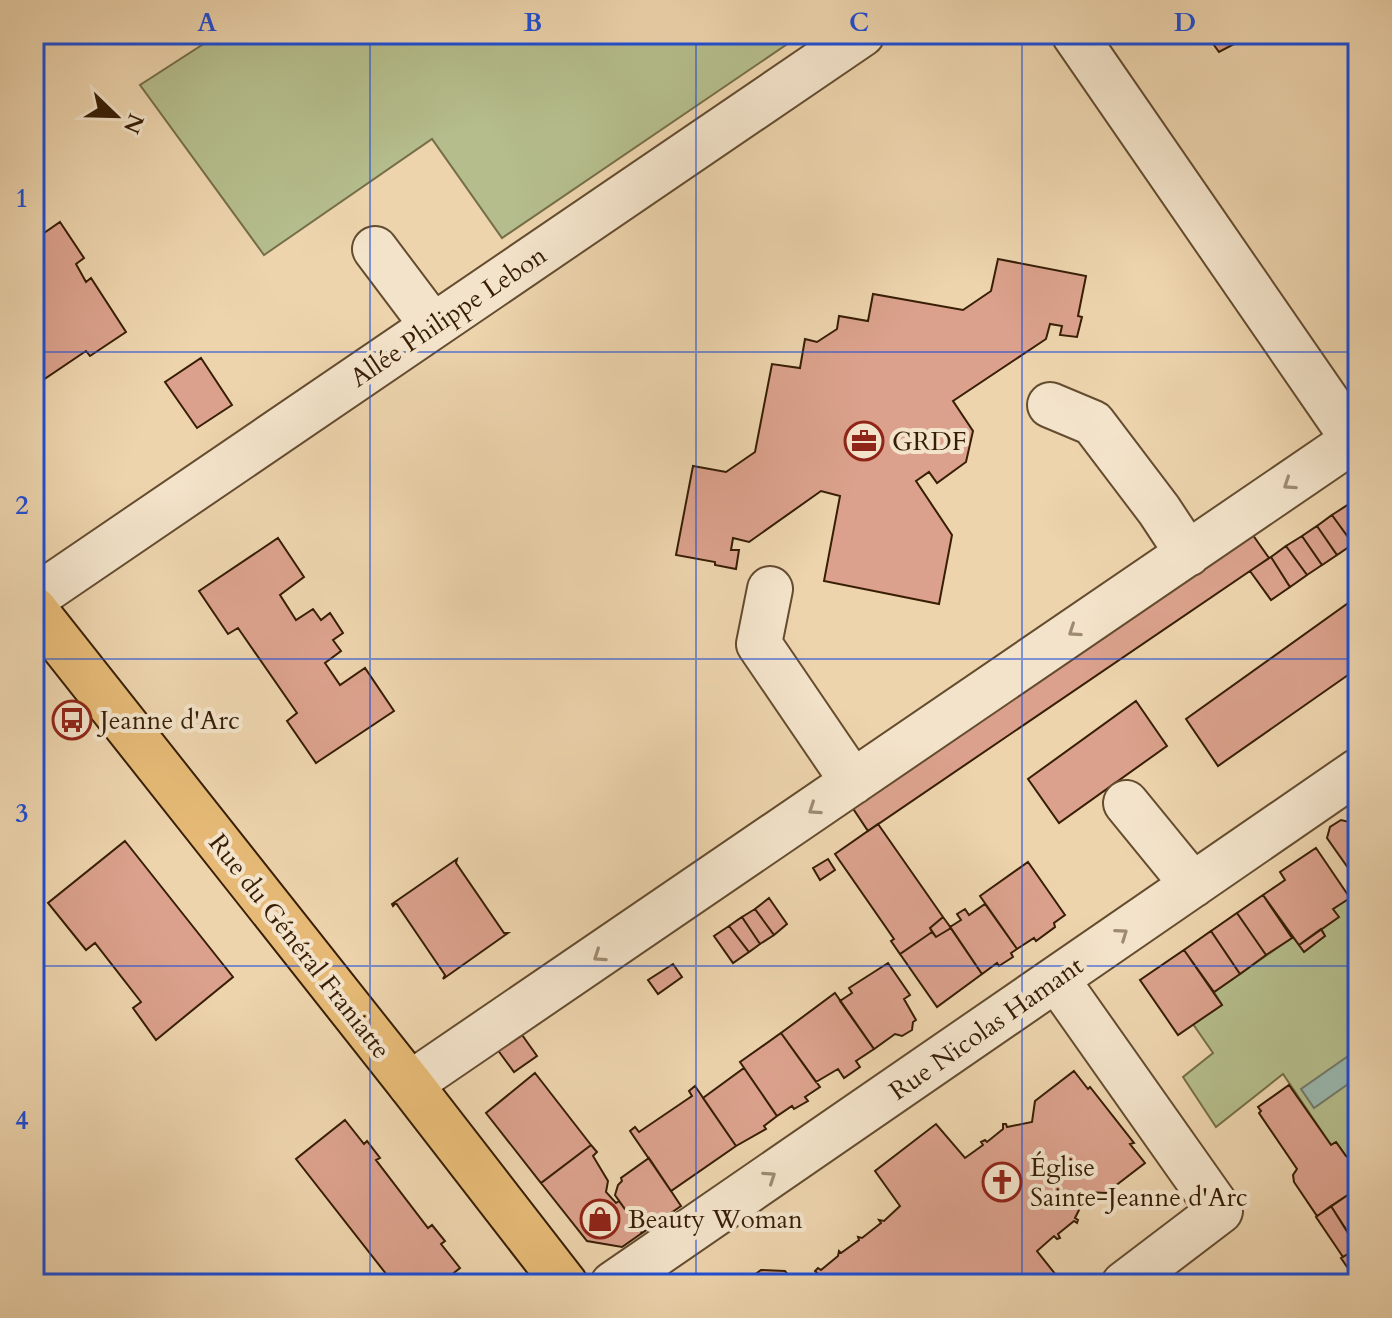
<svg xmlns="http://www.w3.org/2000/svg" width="1392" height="1318" font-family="Cardo,serif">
<rect width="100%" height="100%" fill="#edd4ad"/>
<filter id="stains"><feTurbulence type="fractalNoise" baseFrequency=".0025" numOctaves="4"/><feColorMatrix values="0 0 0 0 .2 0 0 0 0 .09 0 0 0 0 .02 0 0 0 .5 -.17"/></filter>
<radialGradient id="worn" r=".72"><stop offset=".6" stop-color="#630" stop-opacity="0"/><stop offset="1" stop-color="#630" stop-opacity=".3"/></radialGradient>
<path fill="#b5bd8c" stroke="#766e48" stroke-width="2" d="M219 34H802L502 238 432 139 264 255 140 85Z
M1358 892V1165L1346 1156 1336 1142 1331 1145 1283 1074 1216 1127 1183 1077 1213 1053 1193 1024 1222 1005 1214 992 1293 937 1304 951 1325 936 1321 929 1333 909Z"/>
<path fill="#99b8ae" stroke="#727a6a" stroke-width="2" d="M1354 1052 1358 1059V1077L1314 1108 1301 1089Z"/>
<path fill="#dba18c" stroke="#371e05" stroke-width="2" d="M1206 34H1253L1219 52Z
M60 222 84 258 76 264 86 282 91 278 126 332 90 356 86 351 34 386V240Z
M998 259 1086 276 1078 316 1082 317 1077 337 1060 335 1062 326 1050 324 1046 339 953 401 973 431 966 462 937 483 929 472 916 481 952 535 939 604 824 581 840 496 821 491 749 542 733 538 731 550H739L736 569 715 565V562L676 555 693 466 726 472 755 452 772 364 800 368 805 339 817 342 837 329 839 316 868 321 873 294 963 310 991 291Z
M201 358 232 405 197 428 165 382Z
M1349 504 1358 518V540L1353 544 1332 515Z
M1332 515 1353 544 1337 555 1317 526Z
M1317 526 1337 555 1322 565 1302 536Z
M1250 531 1269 558 868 831 850 804Z
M1302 536 1322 565 1307 575 1286 546Z
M278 538 304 577 280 595 296 620 313 609 321 620 330 613 343 633 333 640 341 651 325 663 340 685 365 668 394 711 316 763 287 721 297 713 238 628 228 634 199 591Z
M1286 546 1307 575 1290 587 1271 557Z
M1271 557 1290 587 1271 600 1250 571Z
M1358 596V668L1218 766 1186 719Z
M1136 701 1167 746 1059 823 1028 779Z
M34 758 42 771 34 776Z
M1358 816V882L1327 838 1330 827 1341 820 1349 822Z
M878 824 943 917 930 928 932 932 900 954 891 941 894 939 835 854Z
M125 841 233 977 156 1040 133 1008 141 1002 95 943 86 950 48 903Z
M1316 848 1350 898 1333 909 1339 917 1299 945 1263 895 1285 880 1280 872Z
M457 859 456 863 504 933H508L443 979 445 975 396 903 393 906 392 904Z
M828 859 835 870 820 880 813 868Z
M1028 862 1065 915 1054 923 1055 927 1036 941 1034 938 1017 949 980 896Z
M1263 895 1292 938 1266 955 1237 913Z
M769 898 787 924 774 935 755 909Z
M985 904 1017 949 1011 953 1013 957 999 966 997 963 982 974 950 927 961 920 957 914 965 909 969 915Z
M755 909 774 935 760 944 742 917Z
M1237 913 1266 955 1240 974 1211 931Z
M742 917 760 944 749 952 729 926Z
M943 917 951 928 936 937 930 928Z
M729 926 749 952 733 963 714 936Z
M951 928 982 974 937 1007 900 954 932 932 936 937Z
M1321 929 1325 936 1304 952 1299 945Z
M1211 931 1240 974 1214 992 1184 950Z
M1184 950 1222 1005 1178 1035 1140 980Z
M888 963 910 995 904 999 916 1020 913 1022 912 1030 902 1036 895 1034 874 1049 840 1001 852 993 849 988Z
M673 964 682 977 658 994 648 980Z
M835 993 874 1049 856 1061 860 1067 844 1078 838 1069 816 1082 781 1033Z
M520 1032 537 1056 514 1072 497 1049Z
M781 1033 820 1087 805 1097 808 1101 794 1109 792 1106 777 1116 740 1062Z
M744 1068 777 1116 764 1126 766 1129 736 1146 703 1098Z
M1074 1071 1088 1089 1090 1087 1134 1143 1130 1144 1145 1163 1106 1193 1088 1192 1075 1218 1078 1220 1077 1223 1074 1221 1058 1234 1060 1238 1057 1239 1054 1236 1037 1251 1056 1275 1047 1284H802L817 1273 815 1271 818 1268 821 1270 838 1256 839 1251 841 1253 859 1240 858 1237 862 1238 881 1223 879 1220 884 1221 900 1206 875 1171 936 1124 965 1158 983 1145 981 1142 985 1140 987 1142 1003 1129V1124H1006L1007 1127 1032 1122 1035 1101Z
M535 1073 591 1145 541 1183 486 1113Z
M1289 1085 1331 1145 1336 1142 1346 1156 1358 1165V1188L1317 1216 1294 1182 1293 1175 1297 1169 1259 1113 1261 1111 1258 1107Z
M695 1086 736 1146 671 1191 630 1131 635 1127 639 1132 692 1096 689 1091Z
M345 1120 364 1144 367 1141 380 1158 376 1160 428 1228 432 1225 445 1241 441 1244 460 1268 440 1284H394L296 1159Z
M591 1145 597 1152 593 1156 608 1181 606 1192 616 1203 619 1201 642 1233 622 1247 587 1241 541 1183Z
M649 1158 681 1206 642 1233 615 1195 618 1185 622 1181 621 1178Z
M1358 1188V1237L1353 1241 1331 1206Z
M1331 1206 1358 1248 1343 1257 1316 1217Z
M1358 1248V1283L1341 1258Z
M761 1270 785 1271 795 1284H742Z"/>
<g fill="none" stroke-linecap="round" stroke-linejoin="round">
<g stroke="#644c2f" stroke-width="48">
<path id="minor" d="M1074 34 1354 440
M375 249 433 326
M1050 405 1093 423 1159 510 1188 554
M770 589 759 644 853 782
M34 598 862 34
M1126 803 1193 885
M1057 980 1220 1211 1124 1284
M410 1084 1358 437
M613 1284 1358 771"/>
</g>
<g stroke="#371e05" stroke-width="48">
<path id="major" d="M34 609 410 1084 565 1284"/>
</g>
<use href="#minor" stroke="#f3e3ca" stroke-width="44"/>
<use href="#major" stroke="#e6ba76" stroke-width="44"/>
</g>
<defs><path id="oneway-chevron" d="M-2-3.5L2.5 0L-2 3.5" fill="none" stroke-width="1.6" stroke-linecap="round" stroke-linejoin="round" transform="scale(2)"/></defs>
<g stroke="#9e8a71">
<use href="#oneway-chevron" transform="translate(1289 484) rotate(146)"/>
<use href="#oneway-chevron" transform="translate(1074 631) rotate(146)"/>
<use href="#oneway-chevron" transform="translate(814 809) rotate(146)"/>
<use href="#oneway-chevron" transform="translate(1122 934) rotate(-35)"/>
<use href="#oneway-chevron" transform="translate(599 956) rotate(146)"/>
<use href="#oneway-chevron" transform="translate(770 1177) rotate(-34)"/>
</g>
<path fill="none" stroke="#1d4ed8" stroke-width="2" stroke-opacity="0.55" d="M370 34V1284M696 34V1284M1022 34V1284M34 352H1358M34 659H1358M34 966H1358"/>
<defs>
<g id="office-ring" transform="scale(2)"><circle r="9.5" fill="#f3e3ca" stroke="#8f2418" stroke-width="1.5"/><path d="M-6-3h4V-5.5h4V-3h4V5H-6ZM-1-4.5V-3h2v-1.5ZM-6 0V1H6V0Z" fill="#8f2418"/></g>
<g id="bus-ring" transform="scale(2)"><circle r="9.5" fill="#f3e3ca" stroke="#8f2418" stroke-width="1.5"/><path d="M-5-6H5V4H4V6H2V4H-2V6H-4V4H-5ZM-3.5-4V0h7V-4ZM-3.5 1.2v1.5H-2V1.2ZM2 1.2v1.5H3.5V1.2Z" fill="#8f2418"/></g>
<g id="church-ring" transform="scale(2)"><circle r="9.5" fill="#f3e3ca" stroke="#8f2418" stroke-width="1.5"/><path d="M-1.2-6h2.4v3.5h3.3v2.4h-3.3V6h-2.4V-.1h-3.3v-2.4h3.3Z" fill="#8f2418"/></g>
<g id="shop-ring" transform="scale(2)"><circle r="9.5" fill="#f3e3ca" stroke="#8f2418" stroke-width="1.5"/><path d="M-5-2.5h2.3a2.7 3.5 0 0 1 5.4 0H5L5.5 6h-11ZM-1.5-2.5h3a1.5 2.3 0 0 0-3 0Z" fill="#8f2418"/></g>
</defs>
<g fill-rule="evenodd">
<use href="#office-ring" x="864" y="441"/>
<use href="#bus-ring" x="72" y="720"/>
<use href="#church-ring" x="1002" y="1182"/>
<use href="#shop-ring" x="600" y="1219"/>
</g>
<g text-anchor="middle" stroke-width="8" stroke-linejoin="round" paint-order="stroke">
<g font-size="26" fill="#371e05" stroke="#f3e3ca">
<text transform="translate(448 316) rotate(-34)" y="9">Allée Philippe Lebon</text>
<text transform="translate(300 946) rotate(52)" y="9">Rue du Général Franiatte</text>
<text transform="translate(986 1028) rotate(-35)" y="9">Rue Nicolas Hamant</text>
</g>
<g font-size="26" fill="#371e05" stroke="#f3e3ca" text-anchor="start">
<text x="892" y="450">GRDF</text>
<text x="100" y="729">Jeanne d'Arc</text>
<text x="1030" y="1176">Église<tspan x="1030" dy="30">Sainte-Jeanne d'Arc</tspan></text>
<text x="628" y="1228">Beauty Woman</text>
</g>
</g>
<rect width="1392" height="1318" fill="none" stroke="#edd4ad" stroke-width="88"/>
<g transform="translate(116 116) rotate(113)" stroke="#f3e3ca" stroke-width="6" paint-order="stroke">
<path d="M0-6L14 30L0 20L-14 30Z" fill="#371e05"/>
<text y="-12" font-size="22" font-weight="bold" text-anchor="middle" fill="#371e05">N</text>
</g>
<rect x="44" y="44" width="1304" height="1230" fill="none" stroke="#1d4ed8" stroke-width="3"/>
<g font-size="26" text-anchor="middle" font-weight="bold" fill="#1d4ed8">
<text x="207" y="31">A</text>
<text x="533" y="31">B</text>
<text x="859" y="31">C</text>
<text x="1185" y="31">D</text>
<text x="22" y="207">1</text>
<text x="22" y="514">2</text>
<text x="22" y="822">3</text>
<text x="22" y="1129">4</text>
</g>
<rect width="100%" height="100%" filter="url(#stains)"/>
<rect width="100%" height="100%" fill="url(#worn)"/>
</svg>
